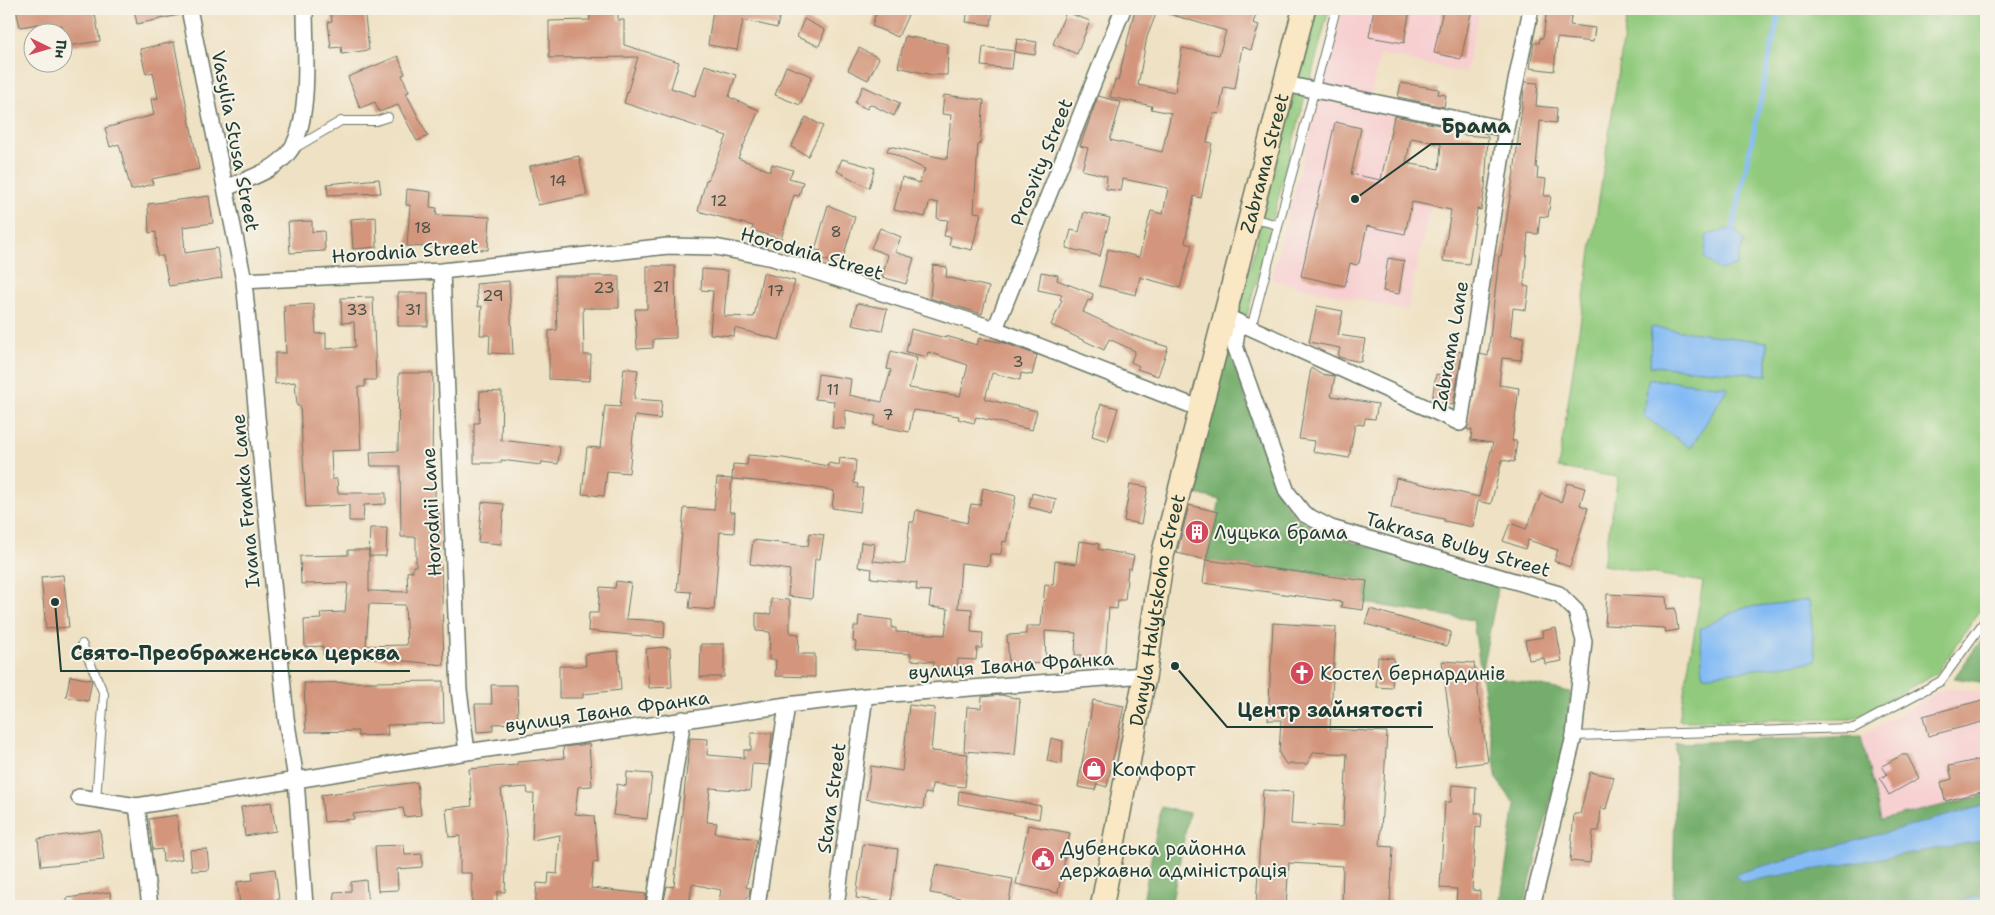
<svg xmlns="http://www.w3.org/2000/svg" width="1995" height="915" font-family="'Shantell Sans',sans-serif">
<rect width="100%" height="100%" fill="#f7f3e8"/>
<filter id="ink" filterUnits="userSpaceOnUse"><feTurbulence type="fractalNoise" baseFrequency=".02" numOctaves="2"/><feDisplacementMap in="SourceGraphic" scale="10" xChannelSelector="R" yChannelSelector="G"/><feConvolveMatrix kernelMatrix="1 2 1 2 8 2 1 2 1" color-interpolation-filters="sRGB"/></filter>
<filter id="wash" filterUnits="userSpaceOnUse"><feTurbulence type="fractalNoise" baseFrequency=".0096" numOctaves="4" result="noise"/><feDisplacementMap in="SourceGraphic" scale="20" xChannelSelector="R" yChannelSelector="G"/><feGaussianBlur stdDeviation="1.12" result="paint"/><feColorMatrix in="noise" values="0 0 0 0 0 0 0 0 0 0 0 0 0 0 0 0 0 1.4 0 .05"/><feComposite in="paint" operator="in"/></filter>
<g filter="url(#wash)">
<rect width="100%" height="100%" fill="#efe1c3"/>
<path fill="#f7cfd1" d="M1343 9H1480L1465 73 1380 54 1370 97 1322 88Z
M1319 96 1394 111 1378 181 1433 194 1407 311 1271 280Z
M1947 687 1986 694V795L1881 821 1861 736Z"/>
<path fill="#91ca7d" stroke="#588458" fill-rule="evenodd" d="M1316 9H1329L1309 85 1297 83Z
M1628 9H1986V401L1983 485 1986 487V602L1937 673 1852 719 1679 721 1703 582 1603 565 1618 477 1558 468ZM1767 342V375L1650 366Z
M1295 91 1306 93 1247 316 1238 313Z"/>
<path fill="#74ae6c" stroke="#4a7650" d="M1228 349 1280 496 1299 520 1328 535 1499 584 1481 674 1571 692 1567 735 1524 906H1500L1515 804 1497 780 1473 620 1364 603 1367 580 1206 560 1220 500 1191 493Z
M1986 633V683L1954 678Z
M1861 736 1881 820 1986 795V906H1673L1676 743Z
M1161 807 1189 813 1171 906H1142Z"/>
<path fill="#84bbf4" stroke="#527c94" d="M1733 228 1744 241 1736 266 1719 270 1704 257 1707 235Z
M1651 327 1767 342V375L1650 366Z
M1648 379 1728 387 1691 448 1643 416Z
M1809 600 1816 661 1703 676 1700 629 1741 608Z
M1986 805V840L1742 882 1734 874Z
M1986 896V906H1917Z"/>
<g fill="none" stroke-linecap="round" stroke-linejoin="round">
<path stroke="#84bbf4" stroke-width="5" d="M1733 228 1780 9"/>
</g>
<g id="blocks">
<path fill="#d3957b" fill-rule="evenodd" d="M16 9H94L100 41 62 47V25L40 29 39 24 20 27Z
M134 9H178L179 15 137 24Z
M330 9H364L369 50 342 54 341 47 331 48 328 22 332 21Z
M589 9H618V20H624V45L679 62 671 88 695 96 705 65 736 75 729 97 759 110 738 158 770 171 772 164 793 170 789 178 803 182 799 196 794 195 781 239 752 230 753 226 698 211 706 180H708L727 136 624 103 638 57 549 58V21L590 20Z
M717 9H781L777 28 743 20 737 50 708 45 713 10 717 11Z
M877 9H894L908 15 898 37 872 26Z
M968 9H993L991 25 966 22Z
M1135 9H1158L1147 37 1138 85 1175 92 1182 48 1219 55 1226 31 1163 12V9H1258L1253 23 1259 25 1251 50 1242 47 1235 89 1224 87 1219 114 1213 113 1207 142 1212 143 1201 198 1194 196 1185 243 1192 245 1180 288 1140 277 1136 295 1099 286 1108 249 1139 257 1151 211 1163 214 1168 188 1123 179 1121 191 1106 189 1107 176 1082 170 1088 148 1080 146 1098 96 1121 102 1110 140 1162 152 1171 113 1151 109 1152 106 1110 97 1115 80 1118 81Z
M1374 9H1410L1404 43 1369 37Z
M1443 9H1472L1461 59 1434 53Z
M1547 9H1572L1570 25 1595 28 1593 42 1557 38 1554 71 1530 68 1534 43H1539L1540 38H1543Z
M1066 12 1090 21 1077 54 1053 44Z
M804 19 825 30 819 46 797 37Z
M905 36 948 44 947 75H932L898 67Z
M1017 39 1037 42 1035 55 1015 52Z
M174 42 199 169 152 179 153 184 131 190 119 144 110 147 105 128 154 115 151 99 158 98 153 72 146 74 140 49Z
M983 47 1014 51 1012 69 981 66Z
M859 48 879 58 868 80 848 70Z
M398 56 405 74 402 75 409 92 406 93 428 136 417 141 398 105 379 112 375 102 360 108 348 77Z
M786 66 812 76 800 105 775 95Z
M1525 82 1538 83 1536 106 1557 108 1556 123 1540 121 1536 168H1538L1537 178 1546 179 1544 196H1551L1548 217 1540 216 1538 234 1528 233 1524 286 1529 287 1526 310 1513 308 1510 336 1524 337 1521 360 1502 358 1499 385 1519 388 1512 441H1517L1514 462 1502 460 1491 504 1478 501 1473 527 1444 521V519L1391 508 1396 478 1479 497 1493 443 1471 440 1472 430 1467 429 1480 354 1488 356 1499 256H1501L1515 165Z
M1401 83 1439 89 1438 94 1446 95 1444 107 1398 97Z
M863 86 900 103 894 116 870 104 867 109 855 103Z
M944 95 984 100 980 144H978L974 212 981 213 972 250 949 245 951 237 944 236 948 220 937 219 938 203 930 201 925 217 894 210 902 177 919 183 925 169 887 151 889 146 947 159 951 115 942 114Z
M1394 116 1454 128V134L1488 137 1485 188 1481 210 1477 209 1469 264 1443 261 1451 210 1412 202 1405 234 1367 226 1359 263 1356 265 1350 263 1345 286 1301 276 1335 122 1361 128 1351 174 1381 180ZM1411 138 1441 144 1439 169 1406 163Z
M806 117 823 126 808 156 791 147Z
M579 156 587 195 538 205 530 166Z
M842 159 875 168 869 188 837 171Z
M379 179 381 193 328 195 327 184Z
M407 189 431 192 430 207 437 208 436 215 490 217 488 250 407 246 410 205H406Z
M209 196 213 223 183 227 185 253 217 248 222 278 169 286 163 256H157L156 232 149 233 148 204Z
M828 205 855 217 843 258 835 256 833 262 819 258 821 251 815 250Z
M1084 212 1110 218 1100 256 1066 248 1071 230 1079 232Z
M376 217 377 247 353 249 351 219Z
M312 221V232L324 231 325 251 290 253 288 222Z
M880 228 901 237 895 252 914 258 906 284 882 277 888 255 871 248Z
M1388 258 1404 261 1399 294 1383 291Z
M933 265 947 267 946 277 989 287 982 314 930 298Z
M647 266H675L676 338 653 339V348L637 349 635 309H647Z
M702 269 728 271 724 316 754 317 763 273 795 281 779 340 735 328 734 336 710 334 713 291 701 290Z
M1041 272 1058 275 1057 280 1093 294 1091 301 1088 300 1083 312 1134 336 1168 347 1158 376 1137 369 1139 366 1131 362 1135 351 1109 339 1104 350 1051 325 1062 300 1060 299 1062 295 1038 290Z
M555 276H619V308H583L584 355H591L590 381 549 379V331L557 330Z
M509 281 513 354 489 353 490 335H480L482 306 478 307 476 284Z
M398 293H428V326H398Z
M373 297 376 380H365V387H358L361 450 331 451 332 479H337L338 493H386V504L364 505 363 521H349V505L306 507 300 406H297L295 382 275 384V353H286L284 306 314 304 316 334 326 333V349L355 347 354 322 342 323 341 298Z
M857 303 887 309 882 331 852 325Z
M1317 306 1343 311 1338 335 1365 339 1361 362 1338 357 1340 348 1309 342Z
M911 329 946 338V336L977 345 979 338 1005 343 1037 355 1032 375 1021 373 1020 380 992 373 985 399 1037 411 1032 430 976 417 974 423 958 419 959 416 913 410 909 432 874 425 876 416 845 410V429L832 428 834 401 815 399 818 374 851 379 849 395 882 402 891 370 887 369 891 351 917 358 909 388 960 396 968 365 928 352 927 357 906 352Z
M1447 349 1462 352 1453 405 1432 400 1436 374 1441 375 1442 367H1445Z
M624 368 638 370 634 399 662 401 660 419 635 416 629 473 607 471 604 496 582 494 587 447 600 448 605 406 620 407Z
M1311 368 1320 374 1335 376 1331 396 1378 404 1375 419 1365 418 1364 425 1355 424 1349 458 1313 452 1315 441 1299 439Z
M399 373H433L432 472H435V513H439V565H441L444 665 337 654 323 655V646L305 647 304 620 321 619 320 613 345 612 348 583 301 584 300 556 348 555V550H369V591L408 592 407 572 413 571V566H416V537H401L400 466H371L370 452 398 451ZM369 604 405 605 407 645 366 646Z
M480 391 502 392 501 440 560 447 558 464 542 462 541 465 501 460V463H474V423H479Z
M1101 404 1118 408 1108 441 1092 436Z
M748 455 783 458 828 466V463L839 465 840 458 856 460 854 483 858 484 857 488H863L860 512 832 508 834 491 793 484 732 479 733 464 747 465Z
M717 478 732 479 729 512H735L734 533 720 532 714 610 689 608 691 592 677 591 684 508 714 510Z
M1567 483 1585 488 1580 505 1588 508 1570 567 1554 561 1558 550 1528 540 1525 549 1503 541 1510 523 1526 529 1541 494 1561 502Z
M1130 484 1148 487 1141 524 1124 521Z
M983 488 1016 496 1006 542 1003 541 1001 554H990L989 566 961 563 958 608 972 609 971 632 983 633 982 648H977L976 660 958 659 957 671 933 669 934 662 911 660V654L855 650 856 642 853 641 854 626H858L859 616 892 620V628H896V632L945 635 948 609 929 607 931 591 916 590 917 583 871 578 872 569 858 567 861 542 875 544 873 561 905 564 910 522H914L916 510 967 523 971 504 980 505Z
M1032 493 1056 499 1053 513 1029 507Z
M482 502 504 504 501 544 478 542Z
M1189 505 1218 512 1206 560 1177 553Z
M370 528H387L386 556H369Z
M810 533 824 535 820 559H815L812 599 788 596 790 570 750 564 753 540 808 546Z
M1079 541 1099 544 1098 549 1134 556 1131 569 1128 568 1125 600H1118L1117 609 1109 608 1105 664 1081 663V655H1075L1076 633 1045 631 1046 663 1009 665 1007 635 1026 634V626H1041L1045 584 1053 585 1055 561 1076 564Z
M1206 560 1367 581 1363 610 1341 607 1342 602 1203 583Z
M63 575 69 627 46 629 41 577Z
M616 581 631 583 626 619 665 621 664 638 588 631 589 613H598L600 587 615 588Z
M1607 594 1666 597 1667 609 1675 608 1678 630 1665 632 1664 628 1605 625Z
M771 599 790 600V633L799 634 798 654H815V677L775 676 776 660H769L770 632 756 631V613L771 614Z
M1370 609 1451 632 1447 646 1365 624Z
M1273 623 1336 627 1330 729 1387 732 1380 846 1393 847 1390 906H1342L1343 866 1289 863 1286 906H1256L1263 790 1293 792 1291 824 1343 827 1347 754 1314 752 1307 764H1286L1279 753 1281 720H1268Z
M1556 628 1562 661 1545 664 1544 658 1529 660 1525 640 1543 637 1542 631Z
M701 644H724V677H700Z
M663 647 670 648 672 687 649 688 646 649Z
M618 651 621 690 583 694V698H559V666H586L585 654Z
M1378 657 1394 658 1392 688 1376 687Z
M1442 661 1474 663 1488 762 1456 766Z
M70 676 92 680 88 701 66 697Z
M443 681 444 723 387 725 388 735 358 736V731L306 732 304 683Z
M491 685H517L518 723 493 724V731L477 732 475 704H492Z
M1001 695 1020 699 1015 755 964 751 967 707 981 708 982 697Z
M1986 699V721L1928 736 1923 716Z
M1093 700 1124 706 1107 787 1097 784 1095 790 1078 787Z
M909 705 935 708 931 751 968 754 965 787 932 784 931 794 925 793 923 809 866 799 871 766 902 771Z
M751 733H772L769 765 752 764 750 791 710 788 707 822 717 823 715 833 757 839 746 887 750 888 749 895 742 906H718L721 890 692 884 689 906H663L667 886 674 887 690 738 708 739 707 755 744 758V750H751Z
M1051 738 1063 741 1062 764 1047 761Z
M589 744 592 786 578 787 575 814 594 816 598 863 593 862 591 888 646 894 645 906H535L537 883 548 884 549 873 557 874 560 835 532 840 534 794H528L527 787 501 789 507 845 505 892H497V906H472V873H460V836L449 837 446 809 472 806 469 769 517 765V762L564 758 563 747Z
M1902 755H1907L1919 778 1889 795 1880 779 1887 774 1882 766Z
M1986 758V791L1945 801 1941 782 1952 779 1949 766Z
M627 772 652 774 647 819 613 815 617 784 626 786Z
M1590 772 1614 777 1606 809 1601 808 1599 831H1593L1590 863 1570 861 1574 814H1580Z
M417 782 421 815 405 817 403 808 353 814 354 819 324 822 321 795Z
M1452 785 1476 787 1475 813H1482L1481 828 1476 827 1472 890 1480 891V904L1456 903 1457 889 1440 888 1445 802H1451Z
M959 791 1041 806 1039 819 958 804Z
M271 802 276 831 245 836 241 807Z
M177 815 182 859 163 862 162 849 153 850 149 819Z
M1028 825 1070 833 1058 893 1016 884Z
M100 830 104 860 41 866 38 839Z
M863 844 898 849 891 903 856 898Z
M404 845 405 855 422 854V867L397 869 398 890 378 891 375 846Z
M207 849 209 870 192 871 190 850Z
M936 865 1013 879 1008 906 930 893Z
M275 869 279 900 240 905 237 882 253 880 252 872Z
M366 880 368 906H335L334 892 351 891V882Z
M110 892 112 906H67V898Z"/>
</g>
</g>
<g filter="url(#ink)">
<use href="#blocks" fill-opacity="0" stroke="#687666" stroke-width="1"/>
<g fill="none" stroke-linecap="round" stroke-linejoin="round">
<g stroke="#687666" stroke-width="10">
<path id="service" d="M295 148 341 121H376L388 117
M1251 218 1278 225
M1251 328 1336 9
M82 644 104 694 96 800
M1574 736 1854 728 1941 681 1986 619"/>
</g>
<g stroke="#687666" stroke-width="18">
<path id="minor" d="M189 9 244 281 286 718 296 779 305 906
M1285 84 1506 129
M226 188C247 179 275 171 289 152 312 124 305 45 305 9
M442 271 459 690 467 752
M244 281 442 271 668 246 715 247 773 258 995 329 1201 409
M1225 316 1238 322 1235 346 1287 492 1304 514 1331 528 1559 594 1576 611 1584 641 1574 736 1532 906
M1238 322 1460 423 1506 129 1531 9
M995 329 1123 9
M79 797 137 806 467 752 787 705 865 696 1145 675
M137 806 150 906
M654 906 683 719
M757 906 787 705
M836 906 865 696"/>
</g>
<g stroke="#687666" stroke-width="25">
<g id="secondary">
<path id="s1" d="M1102 906 1145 675 1163 554 1304 9"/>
</g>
</g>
<use href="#service" stroke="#fff" stroke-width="8"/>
<use href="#minor" stroke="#fff" stroke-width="15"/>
<use href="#secondary" stroke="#fae7c3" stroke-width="22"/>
</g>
</g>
<defs>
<g id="building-disc" transform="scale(1.25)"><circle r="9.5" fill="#d1495b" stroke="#f7f3e8"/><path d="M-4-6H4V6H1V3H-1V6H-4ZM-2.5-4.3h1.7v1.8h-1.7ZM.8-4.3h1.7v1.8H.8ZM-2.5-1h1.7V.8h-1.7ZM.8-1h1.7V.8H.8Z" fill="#fff"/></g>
<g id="church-disc" transform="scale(1.25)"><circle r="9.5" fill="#d1495b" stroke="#f7f3e8"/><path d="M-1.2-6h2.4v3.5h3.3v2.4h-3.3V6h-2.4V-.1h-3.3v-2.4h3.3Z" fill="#fff"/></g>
<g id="shop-disc" transform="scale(1.25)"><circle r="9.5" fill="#d1495b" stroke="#f7f3e8"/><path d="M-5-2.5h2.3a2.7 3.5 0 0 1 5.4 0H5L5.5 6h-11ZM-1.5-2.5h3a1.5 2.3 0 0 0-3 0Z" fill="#fff"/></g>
<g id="civic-disc" transform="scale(1.25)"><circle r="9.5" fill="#d1495b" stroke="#f7f3e8"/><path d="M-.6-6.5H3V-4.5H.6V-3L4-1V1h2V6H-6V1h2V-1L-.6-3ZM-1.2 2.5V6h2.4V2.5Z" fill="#fff"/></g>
</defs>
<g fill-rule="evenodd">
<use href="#building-disc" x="1197" y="532"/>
<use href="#church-disc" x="1302" y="673"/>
<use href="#shop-disc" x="1094" y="769"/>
<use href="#civic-disc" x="1043" y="859"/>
</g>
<g text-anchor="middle" stroke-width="4" stroke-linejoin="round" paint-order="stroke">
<g font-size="16" fill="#4c5346">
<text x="558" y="186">14</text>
<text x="719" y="206">12</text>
<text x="423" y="233">18</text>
<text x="836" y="237">8</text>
<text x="661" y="292">21</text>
<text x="604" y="293">23</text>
<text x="776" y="296">17</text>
<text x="493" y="301">29</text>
<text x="357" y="315">33</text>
<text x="413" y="315">31</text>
<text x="1018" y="367">3</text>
<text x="833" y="395">11</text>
<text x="888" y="420">7</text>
</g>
<g font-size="19" fill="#1f3d34" stroke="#f7f3e8">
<text transform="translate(236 141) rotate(79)" y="7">Vasylia Stusa Street</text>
<text transform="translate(1041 162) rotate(-68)" y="7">Prosvity Street</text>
<text dy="7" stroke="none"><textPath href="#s1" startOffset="761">Zabrama Street</textPath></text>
<text transform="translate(405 251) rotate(-4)" y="7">Horodnia Street</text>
<text transform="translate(812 253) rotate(16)" y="7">Horodnia Street</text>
<text transform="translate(1450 346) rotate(-80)" y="7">Zabrama Lane</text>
<text transform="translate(245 501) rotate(-95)" y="7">Ivana Franka Lane</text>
<text transform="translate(431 512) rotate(-93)" y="7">Horodnii Lane</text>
<text transform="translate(1458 544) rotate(16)" y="7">Takrasa Bulby Street</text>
<text dy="7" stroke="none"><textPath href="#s1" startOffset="301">Danyla Halytskoho Street</textPath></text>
<text transform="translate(1011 665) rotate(-4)" y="7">вулиця Івана Франка</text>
<text transform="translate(607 711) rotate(-8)" y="7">вулиця Івана Франка</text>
<text transform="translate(831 798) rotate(-82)" y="7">Stara Street</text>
</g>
<g font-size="19" fill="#1f3d34" stroke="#f7f3e8" text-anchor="start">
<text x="1214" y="539">Луцька брама</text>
<text x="1320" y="680">Костел бернардинів</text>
<text x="1112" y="776">Комфорт</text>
<text x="1060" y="855">Дубенська районна<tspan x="1060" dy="22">державна адміністрація</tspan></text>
</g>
</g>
<path fill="none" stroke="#1f3d34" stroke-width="2" d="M1355 199L1431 144H1521M55 602L61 671H410M1175 666L1227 727H1433"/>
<g fill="#1f3d34" stroke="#f7f3e8" stroke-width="2">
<circle cx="1355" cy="199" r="5"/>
<circle cx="55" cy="602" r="5"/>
<circle cx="1175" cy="666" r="5"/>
</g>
<g font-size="20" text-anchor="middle" font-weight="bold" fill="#1f3d34" stroke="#f7f3e8" stroke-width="4" stroke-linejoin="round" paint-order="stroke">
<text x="1476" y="133">Брама</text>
<text x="235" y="660">Свято-Преображенська церква</text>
<text x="1330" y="717">Центр зайнятості</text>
</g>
<rect width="1995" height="915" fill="none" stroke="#f7f3e8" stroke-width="30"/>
<g transform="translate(48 48) rotate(95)"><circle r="24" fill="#f7f3e8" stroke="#a1aaa0"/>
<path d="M0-4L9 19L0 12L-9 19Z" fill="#d1495b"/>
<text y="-8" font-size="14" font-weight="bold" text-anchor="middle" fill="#1f3d34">Пн</text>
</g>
</svg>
